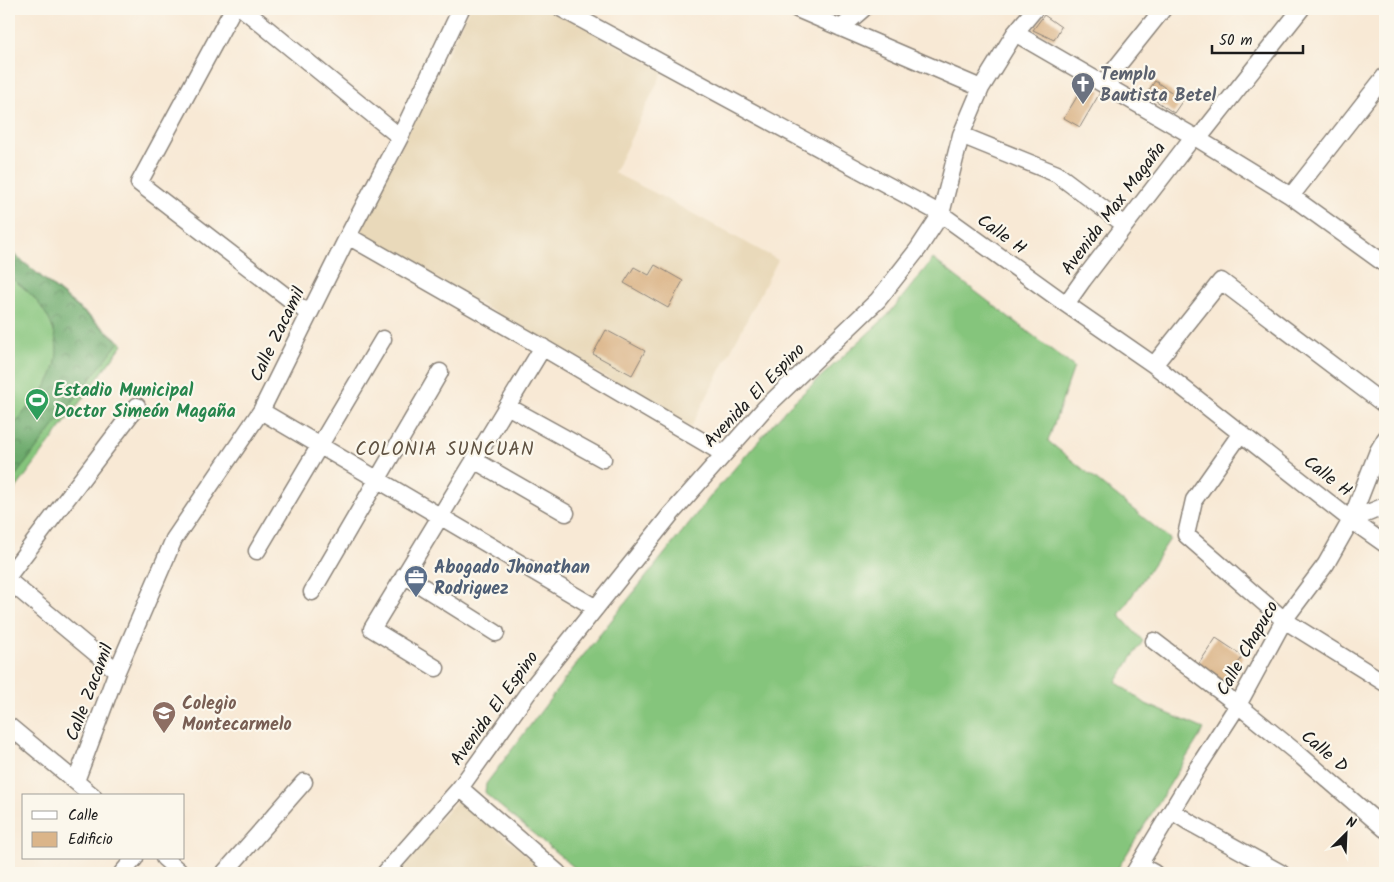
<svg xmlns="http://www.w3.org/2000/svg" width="1394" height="882" font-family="Kalam,sans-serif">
<defs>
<pattern id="forest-crowns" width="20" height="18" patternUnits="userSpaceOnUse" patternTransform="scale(1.25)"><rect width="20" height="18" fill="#6caa6c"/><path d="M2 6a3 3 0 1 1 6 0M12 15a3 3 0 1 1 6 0" fill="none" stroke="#588a58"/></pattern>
</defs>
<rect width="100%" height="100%" fill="#fbf7ec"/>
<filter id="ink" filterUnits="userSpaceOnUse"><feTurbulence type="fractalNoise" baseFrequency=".02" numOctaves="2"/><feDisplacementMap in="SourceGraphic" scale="10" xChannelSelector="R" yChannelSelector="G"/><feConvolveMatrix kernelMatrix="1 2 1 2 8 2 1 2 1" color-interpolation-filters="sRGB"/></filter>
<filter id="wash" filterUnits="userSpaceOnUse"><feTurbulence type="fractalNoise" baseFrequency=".0096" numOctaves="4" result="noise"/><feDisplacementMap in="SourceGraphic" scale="20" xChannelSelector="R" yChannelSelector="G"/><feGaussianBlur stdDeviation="1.12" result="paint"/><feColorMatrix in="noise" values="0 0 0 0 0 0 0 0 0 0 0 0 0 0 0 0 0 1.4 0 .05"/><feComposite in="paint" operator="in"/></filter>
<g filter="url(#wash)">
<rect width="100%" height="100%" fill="#f8e9d5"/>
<path fill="#e9d9ba" d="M469 9H553L663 71 614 173 655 193 778 260 691 427 367 238 361 227Z
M460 798 547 873H390Z"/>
<path fill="#85c57c" stroke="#50704c" d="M9 250 123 344 9 498Z
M933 259 1074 367 1048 441 1170 539 1119 615 1143 641 1116 682 1146 704 1204 729 1115 873H581L489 797 485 792 486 784 578 662 714 492 788 407 888 315Z"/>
<path fill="url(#forest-crowns)" stroke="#446344" d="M9 250 119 342 9 484C9 472 9 461 9 449 9 445 8 438 9 434 10 427 37 397 44 389 74 347 47 301 9 277Z"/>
<g id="blocks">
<path fill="#dbb589" d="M1044 15 1061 27 1054 40 1033 30Z
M1155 81 1183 100 1174 113 1146 94Z
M1086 82 1101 91 1080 127 1064 118Z
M655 265 683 281 668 308 624 283 634 267 649 275Z
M606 330 645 351 632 375 593 354Z
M1216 638 1243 656 1225 683 1198 665Z"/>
</g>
</g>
<g filter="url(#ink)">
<use href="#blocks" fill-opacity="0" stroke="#8a8278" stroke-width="1"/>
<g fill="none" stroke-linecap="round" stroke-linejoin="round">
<g stroke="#8a8278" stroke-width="19">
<path id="minor" d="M233 9 139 183 309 314
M243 9 400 137
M562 9 941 214 1066 304 1154 365 1351 520 1385 544
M797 9 981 88
M841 28 863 9
M1015 33 1198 139 1291 196 1385 264
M1103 84 1163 9
M961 135 1057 174 1125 225
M1198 139 1301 9
M1291 196 1385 76
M348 236 535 343 724 454
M1066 304 1083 280 1193 137
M1154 365 1221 281 1385 405
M507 406 603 459
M261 411 596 608
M1241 433 1194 500 1186 535 1284 620 1385 683
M474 460 566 513
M1351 520 1385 506
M257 551 383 339
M9 575 137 406
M404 575 496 633
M9 581 117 671
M312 592 440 372
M1154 641 1238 705 1302 757 1385 829
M436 668 372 629 543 347
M9 726 93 796
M76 781 117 671 174 539 261 411 348 236 400 137 461 9
M460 788 558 873
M1172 811 1189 822 1281 873
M164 858 181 873
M1139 865 1154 873
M122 873 135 858
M224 873 304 782
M385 873 460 788 530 690 671 514 765 408 878 300 918 249 941 214 961 135 981 88 1015 33 1035 9
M1134 873 1198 767 1238 705 1284 620 1326 564 1351 520 1378 451 1385 439"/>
</g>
<use href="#minor" stroke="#fff" stroke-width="16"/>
</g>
</g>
<defs>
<g id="church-pin" transform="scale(1.25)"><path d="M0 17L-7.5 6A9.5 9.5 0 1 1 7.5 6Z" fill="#6b7280" stroke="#fbf7ec"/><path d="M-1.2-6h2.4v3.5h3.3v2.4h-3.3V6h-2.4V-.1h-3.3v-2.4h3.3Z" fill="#fff"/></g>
<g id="stadium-pin" transform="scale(1.25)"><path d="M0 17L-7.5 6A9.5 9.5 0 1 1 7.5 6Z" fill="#2e9e5b" stroke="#fbf7ec"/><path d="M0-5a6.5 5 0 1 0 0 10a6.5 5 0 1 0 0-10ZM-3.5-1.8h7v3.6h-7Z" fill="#fff"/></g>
<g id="office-pin" transform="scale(1.25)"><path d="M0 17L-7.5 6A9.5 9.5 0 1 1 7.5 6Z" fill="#5c6f8a" stroke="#fbf7ec"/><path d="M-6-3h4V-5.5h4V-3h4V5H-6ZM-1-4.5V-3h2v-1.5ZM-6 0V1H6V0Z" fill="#fff"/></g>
<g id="school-pin" transform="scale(1.25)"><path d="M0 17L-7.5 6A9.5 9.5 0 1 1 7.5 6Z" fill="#8d6e63" stroke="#fbf7ec"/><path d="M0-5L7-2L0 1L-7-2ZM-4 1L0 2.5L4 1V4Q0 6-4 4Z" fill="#fff"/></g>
</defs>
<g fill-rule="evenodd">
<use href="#church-pin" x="1083" y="84"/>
<use href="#stadium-pin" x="37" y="400"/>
<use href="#office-pin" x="416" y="577"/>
<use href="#school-pin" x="164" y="713"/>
</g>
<g text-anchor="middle" stroke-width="4.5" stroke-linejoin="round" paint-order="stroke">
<g font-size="18" font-weight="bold" fill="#5b616d" stroke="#fbf7ec" text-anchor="start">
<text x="1100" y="80">Templo<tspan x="1100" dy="21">Bautista Betel</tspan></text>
</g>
<g font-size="18" fill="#1c1c1c" stroke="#fbf7ec">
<text transform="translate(1113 208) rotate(-53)" y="6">Avenida Max Magaña</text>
<text transform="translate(1002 234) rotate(36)" y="6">Calle H</text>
<text transform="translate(277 334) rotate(-64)" y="6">Calle Zacamil</text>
<text transform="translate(754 395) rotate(-46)" y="6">Avenida El Espino</text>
<text transform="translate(1328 476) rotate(38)" y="6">Calle H</text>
<text transform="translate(1247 648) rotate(-60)" y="6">Calle Chapuco</text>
<text transform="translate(89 692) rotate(-69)" y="6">Calle Zacamil</text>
<text transform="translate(494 708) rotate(-54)" y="6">Avenida El Espino</text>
<text transform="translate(1325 751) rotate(40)" y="6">Calle D</text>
</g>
<g font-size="18" font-weight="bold" fill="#27864d" stroke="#fbf7ec" text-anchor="start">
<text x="54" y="396">Estadio Municipal<tspan x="54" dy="21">Doctor Simeón Magaña</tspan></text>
</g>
<g font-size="18" font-weight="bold" fill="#4e5e75" stroke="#fbf7ec" text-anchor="start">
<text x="434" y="573">Abogado Jhonathan<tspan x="434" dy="21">Rodriguez</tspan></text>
</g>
<g font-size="18" font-weight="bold" fill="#785e54" stroke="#fbf7ec" text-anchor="start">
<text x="182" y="709">Colegio<tspan x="182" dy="21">Montecarmelo</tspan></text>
</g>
<g font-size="19" letter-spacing="1" fill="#5f5242" stroke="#fbf7ec">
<text x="445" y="455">COLONIA SUNCUAN</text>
</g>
</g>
<rect width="1394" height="882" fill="none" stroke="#fbf7ec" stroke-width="30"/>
<rect x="22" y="794" width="162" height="65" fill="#fbf7ec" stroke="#a29f99"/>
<rect x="32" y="811" width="25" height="8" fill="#ffffff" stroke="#a29f99"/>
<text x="68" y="820" font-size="15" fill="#1c1c1c">Calle</text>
<rect x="32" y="832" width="25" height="15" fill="#dbb589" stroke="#a29f99"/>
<text x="68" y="844" font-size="15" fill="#1c1c1c">Edificio</text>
<g transform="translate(1346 834) rotate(24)" stroke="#fbf7ec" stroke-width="4" paint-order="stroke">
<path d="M0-4L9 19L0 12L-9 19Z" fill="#1c1c1c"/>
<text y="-8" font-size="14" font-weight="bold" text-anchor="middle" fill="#1c1c1c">N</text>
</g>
<path d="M1212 45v8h91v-8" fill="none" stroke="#1c1c1c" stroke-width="2.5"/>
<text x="1219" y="45" font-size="15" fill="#1c1c1c" stroke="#fbf7ec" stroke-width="4" paint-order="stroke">50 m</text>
</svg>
